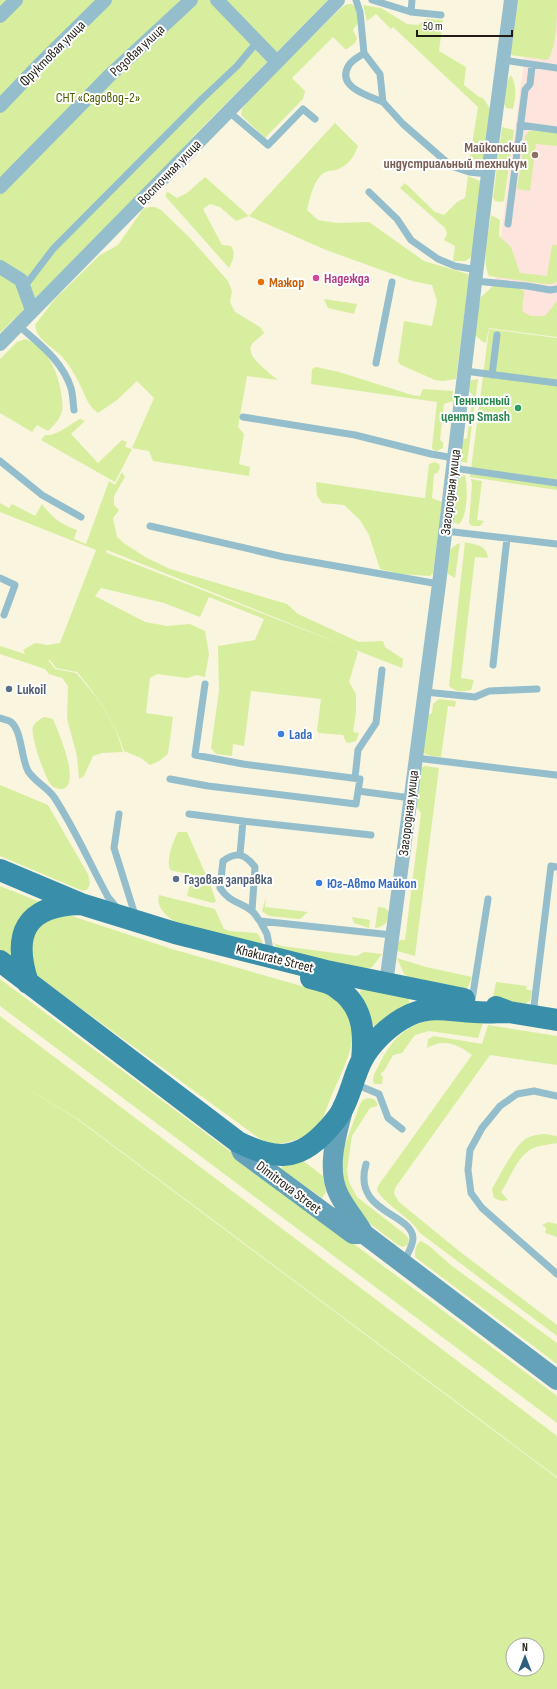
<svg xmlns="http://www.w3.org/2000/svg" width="557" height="1689" font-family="'Sofia Sans Condensed',sans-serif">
<rect width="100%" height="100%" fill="#f9f5de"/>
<path fill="#fde4dc" d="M532 0H557V337L489 328Z"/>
<path fill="#d8ee9f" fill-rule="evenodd" d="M0 0H328L194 136 32 310 14 319 0 333Z
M518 0H557C557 19 557 44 548 60L510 55Z
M347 4H352L356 8 358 23 353 30 357 38 355 43 347 49H345L333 37 292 78 305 91 303 99 265 138 241 115 242 109 249 99 342 7Z
M363 5 381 8 407 24 418 25 426 19 443 20 439 51 466 67 464 85 479 97 483 98 491 110 483 166H467L470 157 478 107 393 27 391 29 376 14 367 21Z
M511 75C517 86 516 97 513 109L506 108C501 98 505 84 511 75Z
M335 123 358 146C354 157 348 166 336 170 333 171 329 170 326 172 314 177 310 198 307 210L318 220 337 223 369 222 424 261 468 274 469 277 456 379 443 381 435 380 401 365 398 362 404 321 432 326 437 301 432 285 412 281 326 250 249 216 236 221 220 207 210 204 203 209 222 245 231 246C236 254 233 260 229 268L166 197V193L168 192 177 198 187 193 205 177 249 216Z
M502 127 514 130 504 201 500 202 495 201 493 198Z
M536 130 557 133V146L536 144 530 191 517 189 525 136 529 131Z
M468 176 480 181 481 186 474 250 470 258 465 261H453L455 246 444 240 447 234 445 228 400 188 405 183 435 212 444 215 457 202 465 198Z
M149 207H155L161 210 190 238 228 281 232 291 230 302 235 312 260 327 264 333C261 337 255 340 252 344 244 356 270 373 278 380L247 376 238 427 244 434 239 464 250 467 249 476 153 461 149 451 132 448 154 398 137 381 117 400 98 413C88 406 86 397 81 387 77 378 71 368 65 360 55 347 37 342 35 325L54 300 100 255 118 245 143 209Z
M491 215 500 220 499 236 511 247 520 273 547 276 552 245H557V282L553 284H545L489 276C481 261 489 232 491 215Z
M494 285 519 288 524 291C525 298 521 302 523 312L531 316H545L557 301V337L489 328 486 343 483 342 475 335 478 305 481 297Z
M324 299 357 304 354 314 328 308Z
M489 329 557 338V490L470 477Z
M25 339C48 346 60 376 62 399 62 402 63 407 62 411 60 419 54 425 48 431L37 425 32 432 0 413V359L17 342Z
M316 367 339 372 412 395 420 396 423 389 453 391V401L444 404 440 440 443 442V448L437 451 433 450 432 447 437 402 311 384 312 369Z
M478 379 467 463 459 461 462 440 467 438 473 395 468 391 471 380Z
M80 419 85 421 71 434 98 463 122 440 127 442 125 447 132 449 115 482 41 440 45 435C56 437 70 424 80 419Z
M435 462 439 464 440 468 437 473 434 474 432 498 442 502 433 573 430 576 400 574 380 569 369 535 360 520 344 505 322 503 317 496 316 482 423 498H425L429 464Z
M122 472 125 477 114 496V505L119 510 113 518 117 537 125 544 147 558 170 569 287 604 298 614 359 642 383 641 385 647 403 659 402 668 353 649 358 652 349 682 356 694V712L353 732 359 733 356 741 349 743 346 742 343 735 319 733 317 731 321 699 251 691 244 746 233 744 232 756 216 754 211 748 219 691 218 646 255 640 264 619 209 597 200 617 164 603 101 588 95 596 145 622 167 626 190 624 205 631 209 654 205 677 197 675 187 678 157 674 150 678 146 713 173 717 168 754 159 761 150 765 141 758 124 751C115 721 97 696 77 672L56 668 50 660H48L55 669 76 673C96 695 116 722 123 752L102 753 93 756 84 776 79 779 77 756 67 719 68 686 62 678 49 674 45 669 0 654V646L25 654 23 650 35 643 47 645 60 643 96 550 0 512V503L9 508 12 504 35 516 42 504C53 518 60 524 77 530L74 539 86 544 109 481 115 485ZM106 551 107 550 346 646 107 553Z
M465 475C468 487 468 515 459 524L455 523 452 520 458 477Z
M471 479 482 481 477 520 484 521 480 526H472L469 523 472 484Z
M465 542C476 545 487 545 488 558L475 557 461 678 474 680 471 690C463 692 455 692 449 686Z
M460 543 455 578 448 574C443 562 447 547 460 543Z
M439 699 456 701 455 707 448 706 441 757 431 756 423 753 426 716 432 713 433 704Z
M44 717 53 719C58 731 82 785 62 789 58 789 54 788 51 785 45 778 30 735 33 727 35 722 40 719 44 717Z
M425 766 439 768 415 956 397 951 398 943 400 940H405L421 813 414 804 420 768Z
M0 785 48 805 88 874 90 883 88 889 83 891 0 856Z
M178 832H187L210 884 216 901 213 903 187 896 192 875 170 870C166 860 173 841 178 832Z
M0 886 40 902 11 944V963L0 953Z
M159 895 215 909 224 929 229 931 257 933 262 941V947L175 922C165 915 156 907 159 895Z
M266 897 265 907 308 912 300 919 269 916 262 911Z
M378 907 385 908 389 912C389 921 385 927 375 928Z
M69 915 172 949 326 993C369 1022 350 1054 333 1092 329 1101 323 1121 317 1128 308 1136 290 1143 278 1144 272 1144 265 1141 260 1139L34 974 29 936 44 919Z
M352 917 370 920 369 928 354 923Z
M273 943 282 946 357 956 364 952 382 954 372 967 364 970 281 951Z
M397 958 426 967 472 977 468 987 462 992 411 979 404 974Z
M0 979 557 1396V1423L0 1006Z
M496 982 527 986 526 989 532 991 530 1001 525 1004 493 998Z
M365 988 409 998V1003L407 1006 376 1027H374L360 993 361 989Z
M0 1016 557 1436V1477L78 1119 11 1079 77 1119 557 1478V1689H0ZM513 1645H537V1669H513Z
M438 1018 483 1023 478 1038 429 1031 415 1035 402 1053 393 1055 384 1071 381 1073V1075L383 1077 382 1084H374C371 1078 375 1072 378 1067 392 1038 406 1024 438 1018Z
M488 1025 557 1036V1065L490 1055 395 1188 394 1194 399 1202 459 1251 557 1325V1336L420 1233C409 1216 389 1208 377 1191L378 1186 472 1055C458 1044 444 1038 427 1048L428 1039 434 1036 482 1044Z
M368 1098 374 1099 377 1103V1106L370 1108 352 1136 347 1170 349 1182 357 1197 406 1235 409 1239 408 1245 403 1247 398 1245 361 1217 341 1178 343 1150 360 1104 363 1100Z
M544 1134 557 1136V1143C548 1145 534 1145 527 1152 515 1162 509 1180 501 1192L508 1200 502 1201 494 1198 492 1189C499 1177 513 1149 523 1141 529 1135 537 1135 544 1134Z
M302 1160 323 1176 326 1192 322 1198 281 1169 282 1166Z
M548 1222 557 1224V1237L545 1233 546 1228 542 1225Z
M421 1241 428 1245 452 1266 557 1343V1364L415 1257C415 1251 415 1245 421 1241Z"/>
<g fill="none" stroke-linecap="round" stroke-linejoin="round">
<path stroke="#95becd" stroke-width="7" d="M356 0 360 12 364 53 380 74 383 102 403 124 451 166 469 172 488 174
M372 0 411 12 441 15
M411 12 412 0
M364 53C359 57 352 60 349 65 335 87 369 96 383 102
M503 60 557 68
M228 111 268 145 303 109 315 119
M520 125 557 130
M369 192 397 219 411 240 438 259 455 266 477 270
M508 224 525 90 530 84 532 66
M21 280 28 282 53 249 203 98 237 66 257 42
M475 281 527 286 550 290 557 289
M18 325C39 344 62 360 71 388 73 395 73 403 74 410
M376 363 392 282
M465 371 557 383
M492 375 497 335
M243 417 355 435 431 454 454 458
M0 461 42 495 81 517
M453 468 557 483
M150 526 284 557 439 584
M445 531 557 544
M0 578 15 585 4 615
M493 665 507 538
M425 692 475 697 489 691 537 689
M0 718C3 719 8 720 11 722 22 731 21 758 28 771 35 782 47 787 54 797 75 829 90 864 108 897L118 909
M416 758 556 775
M355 778 358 750 376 723 382 670
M170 779 208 786 356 804 360 779 243 764 195 755 205 684
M358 791 411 798
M119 814 114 848 136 918
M189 814 243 821
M240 854 243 821 371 835
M252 911 255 867C245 854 237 851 223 861L220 888C231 904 240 901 252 911 255 913 257 918 260 921L392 935
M260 921 267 934 271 955
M472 1000 488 899
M533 1014 551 866 557 867
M355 1084 379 1094 388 1118 402 1129
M557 1096 534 1091 517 1094 500 1106 482 1128 470 1150 468 1170 471 1193 482 1208 557 1274
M366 1164C352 1213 412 1213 413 1238 413 1246 407 1255 404 1261"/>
<path stroke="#95becd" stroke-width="14" d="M217 0 277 62
M0 16 16 0
M0 106 39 65 105 0
M0 187 108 77 191 0
M0 267 21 280 32 310
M0 344 338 0
M386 984 439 584 488 174 511 0"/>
<path stroke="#63a2b9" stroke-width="20" d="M343 1110C336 1136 326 1170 339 1195 346 1209 357 1221 364 1234
M238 1142 242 1152 353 1234H364L557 1380"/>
<path stroke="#398eaa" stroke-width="22" d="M0 870 81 904 175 933 326 971 464 999
M0 961 238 1142C274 1160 298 1162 327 1130 333 1123 340 1116 343 1108 351 1093 354 1075 362 1060 370 1044 387 1028 402 1019 428 1003 448 1011 475 1012 486 1013 498 1012 509 1012
M311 978C320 981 330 982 337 988 363 1005 365 1032 362 1060
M28 983C12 934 25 906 79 904
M496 1007 509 1012 557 1020"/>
</g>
<circle fill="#8d6e63" stroke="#fff" stroke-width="1.5" cx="535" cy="155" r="4"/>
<circle fill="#d1479c" stroke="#fff" stroke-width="1.5" cx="316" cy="278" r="4"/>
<circle fill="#e8710a" stroke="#fff" stroke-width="1.5" cx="261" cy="282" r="4"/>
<circle fill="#2e9e5b" stroke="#fff" stroke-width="1.5" cx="518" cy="408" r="4"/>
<g fill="#5c6f8a" stroke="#fff" stroke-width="1.5">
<circle cx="9" cy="689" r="4"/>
<circle cx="176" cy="879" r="4"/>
</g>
<g fill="#3f7fe0" stroke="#fff" stroke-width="1.5">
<circle cx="281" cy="734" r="4"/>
<circle cx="319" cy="883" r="4"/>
</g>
<g text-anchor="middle" stroke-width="4" stroke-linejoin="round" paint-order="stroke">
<g font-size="14" fill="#1f1d15" stroke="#fff">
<text transform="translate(137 50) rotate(-43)" y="5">Розовая улица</text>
<text transform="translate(52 53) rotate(-45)" y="5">Фруктовая улица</text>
<text transform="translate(169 172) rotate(-46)" y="5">Восточная улица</text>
<text transform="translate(450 492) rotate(-83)" y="5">Загородная улица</text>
<text transform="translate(408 813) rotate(-83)" y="5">Загородная улица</text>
<text transform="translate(275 958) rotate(14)" y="5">Khakurate Street</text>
<text transform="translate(289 1187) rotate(37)" y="5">Dimitrova Street</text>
</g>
<g font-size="14" fill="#4f6001" stroke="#fff">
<text x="98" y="102">СНТ «Садовод-2»</text>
</g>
<g font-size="14" font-weight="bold" fill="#785e54" stroke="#fff" text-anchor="end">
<text x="527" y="152">Майкопский<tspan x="527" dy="16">индустриальный техникум</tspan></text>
</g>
<g font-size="14" font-weight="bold" fill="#b23c85" stroke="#fff" text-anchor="start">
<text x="324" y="283">Надежда</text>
</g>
<g font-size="14" font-weight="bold" fill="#c56008" stroke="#fff" text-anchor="start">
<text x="269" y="287">Мажор</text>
</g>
<g font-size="14" font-weight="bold" fill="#27864d" stroke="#fff" text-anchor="end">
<text x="510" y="405">Теннисный<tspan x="510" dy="16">центр Smash</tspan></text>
</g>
<g font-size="14" font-weight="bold" fill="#4e5e75" stroke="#fff" text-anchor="start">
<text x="17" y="694">Lukoil</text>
<text x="184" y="884">Газовая заправка</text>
</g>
<g font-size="14" font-weight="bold" fill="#366cbe" stroke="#fff" text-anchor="start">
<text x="289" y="739">Lada</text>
<text x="327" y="888">Юг-Авто Майкоп</text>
</g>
</g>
<g transform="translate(525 1657)"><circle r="19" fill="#ffffff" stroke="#a5a5a1"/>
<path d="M0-3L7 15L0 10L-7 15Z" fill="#2d5f7c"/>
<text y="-6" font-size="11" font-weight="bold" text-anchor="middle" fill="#1f1d15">N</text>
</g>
<path d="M417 30v6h95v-6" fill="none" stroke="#1f1d15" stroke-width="2"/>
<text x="423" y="30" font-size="12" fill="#1f1d15" stroke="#ffffff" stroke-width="3" paint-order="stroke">50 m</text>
</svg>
